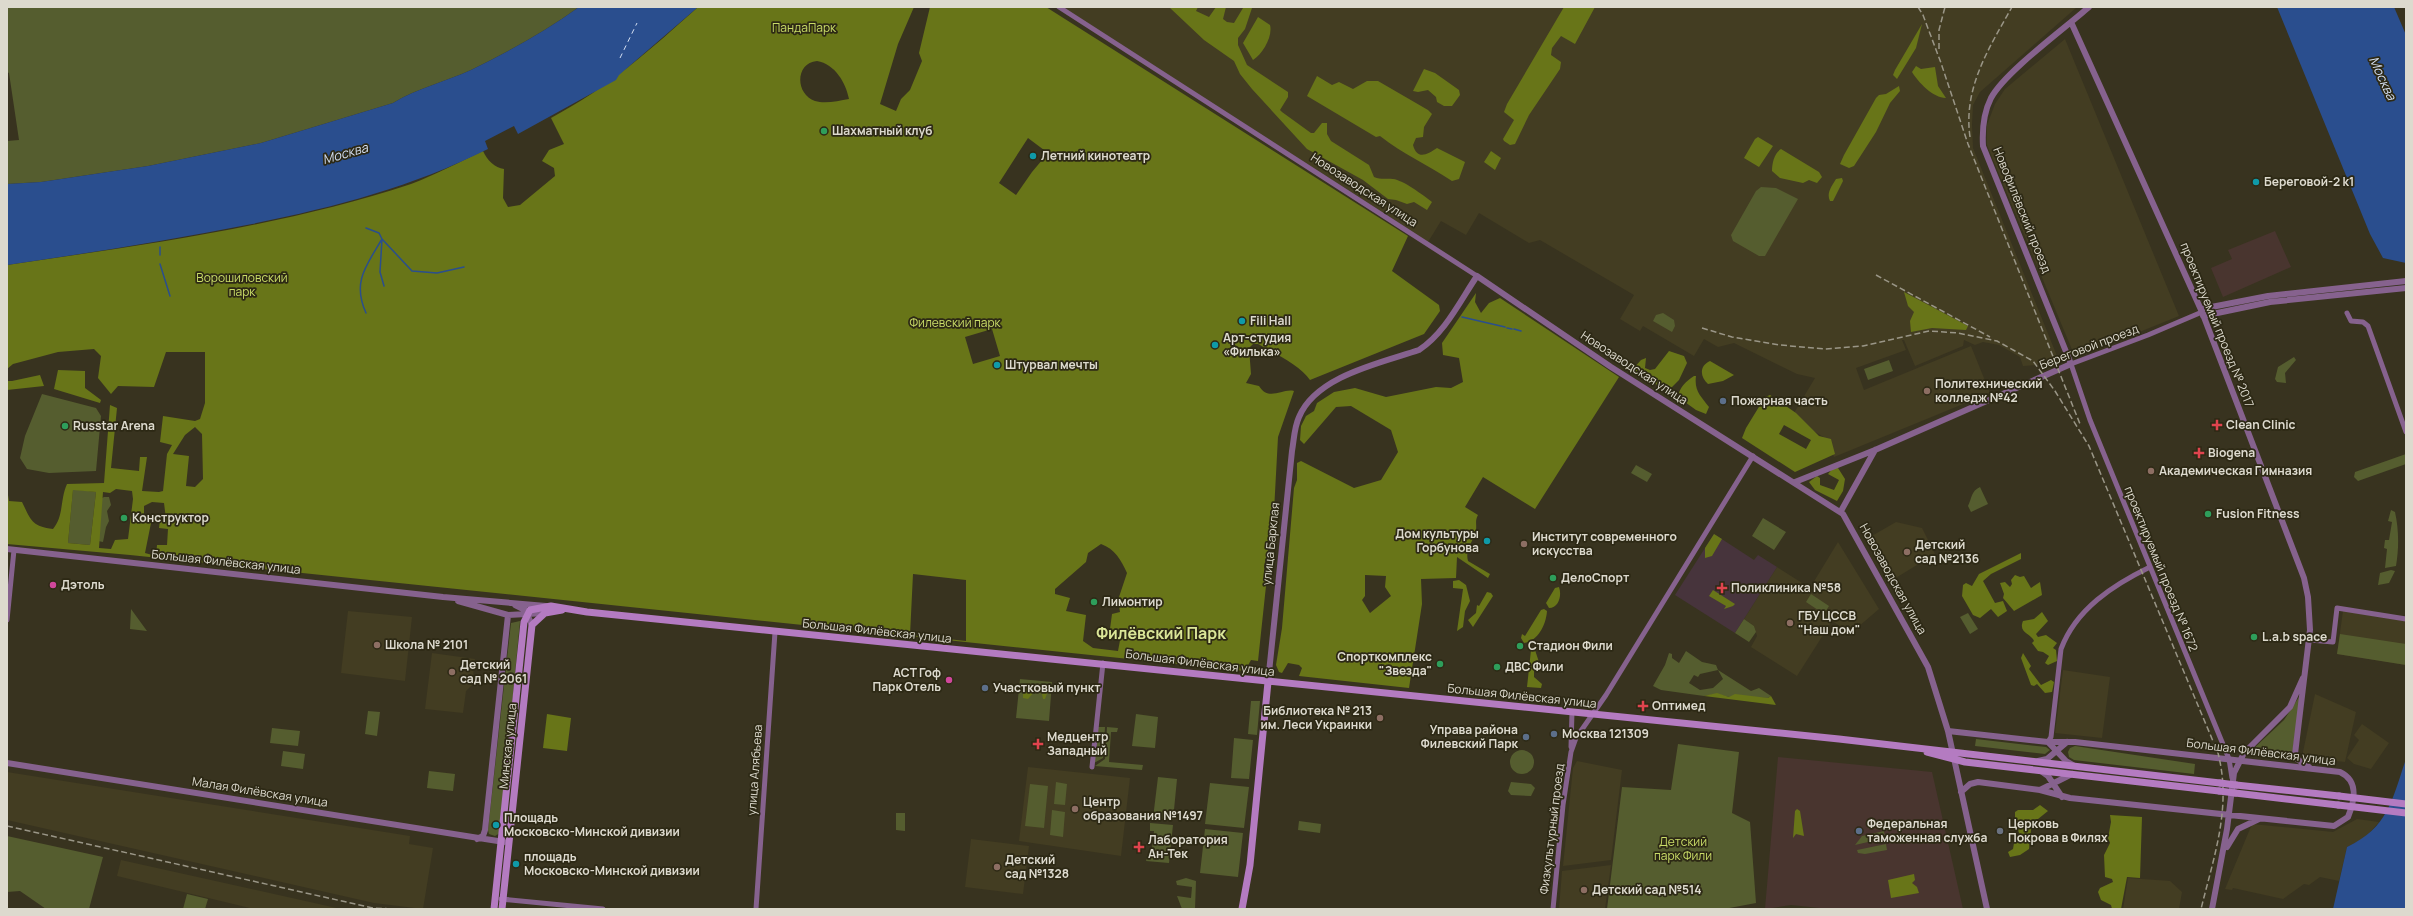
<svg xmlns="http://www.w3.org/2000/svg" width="2413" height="916" font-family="Manrope,sans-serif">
<rect width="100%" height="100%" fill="#38331f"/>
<path fill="#49352f" d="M2275 231 2291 267 2223 297 2211 268 2232 259 2228 250Z
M1778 757 1932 772 1963 909H1829L1791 905 1765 909Z"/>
<path fill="#433d22" d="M1063 7H2077L1980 92 1973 105 1972 125 1973 148 2057 356 2036 365 2023 366 2020 357 1999 345 1983 342 1975 345 1964 340 1963 346 1915 366 1904 340H1902L1906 350 1856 368 1864 390 1971 346 1990 393 1834 457 1827 439 1791 418 1815 378 1797 374 1734 343 1718 347 1704 339 1694 356 1643 326 1640 331 1620 319 1634 295 1540 240 1529 243 1479 213 1466 235 1441 221 1428 242Z
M2065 39 2179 316 2080 356 2073 352 1987 145V125L1995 104 2005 89Z
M1896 522 1922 528 1935 554 1894 579 1870 537Z
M1838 542 1879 609 1851 633 1832 621 1797 676 1751 647 1757 636 1754 626 1744 619 1777 567 1810 588Z
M348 611 412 617 405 681 341 673Z
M2343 611 2406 621V665L2337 654Z
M432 653 475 659 472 685 466 691 463 713 425 709Z
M2063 670 2110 677 2102 738 2055 733Z
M2315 694 2356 712 2345 762 2302 757Z
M2362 724 2389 743 2371 769 2354 764 2347 758 2359 740 2354 735Z
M1577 761 1622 770 1611 860 1563 866 1573 768Z
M1028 767 1130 778 1121 856 1019 841Z
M7 772 410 836 409 844 433 848 423 909 374 903 7 820Z
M2357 819 2379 822 2365 838 2347 847 2339 881 2320 877 2309 885 2304 884 2283 899 2233 888 2232 890 2225 889 2252 824 2333 832Z
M971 839 1029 846 1023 894 965 887Z
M121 860 341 909H254L117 876Z
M1611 865 1605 909H1559L1562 871Z
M2128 878 2170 881 2182 892 2179 909H2123Z"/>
<path fill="#47343c" d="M1714 534 1754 560 1758 555 1777 567 1735 633 1675 595Z"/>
<path fill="#555d2f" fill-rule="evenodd" d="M7 7H579C546 31 508 52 471 70 445 82 417 88 393 103L261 143 148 166 41 182 7 184V141L19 140 9 73 7 72Z
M1761 187 1776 188 1798 199 1765 256H1759L1733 241 1731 235 1756 191Z
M1663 313 1674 320 1675 326 1672 332 1653 321 1656 315Z
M2294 357 2296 360 2285 373 2286 383 2277 382 2275 379 2278 367Z
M1889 360 1893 371 1868 380 1864 369Z
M42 394 96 408 101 416 96 471 49 473 27 469 20 458 25 436Z
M2406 454V464L2358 481 2354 477 2355 472Z
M1636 465 1652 474 1647 482 1631 473Z
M1980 487 1988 504 1971 512 1968 506C1972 498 1971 491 1980 487Z
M73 489 96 492 90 545 68 543Z
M104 497H109L111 505 107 511 109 521 106 527 103 542 98 541 102 498Z
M2391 510 2395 512C2399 530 2399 548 2396 566L2385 568 2387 549 2384 548 2385 540H2389L2392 522 2388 521Z
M1763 518 1786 532 1774 550 1752 536Z
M2391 570 2395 571 2389 583 2378 585 2380 573Z
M1811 594 1829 606 1824 614 1806 602Z
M131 609 147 631 130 629Z
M1968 613 1978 629 1970 634 1960 617Z
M1744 619 1754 626 1756 632 1749 642 1735 633Z
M520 621 500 833 495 836 489 834 488 830 511 623Z
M2340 634 2406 644V665L2337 654Z
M1686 651 1702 662 1716 665 1718 670 1751 691 1759 688 1771 696 1768 698 1729 697 1717 694 1704 696 1661 690 1653 686 1665 665 1669 653 1672 654V658L1679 663ZM1718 670 1723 679 1713 688 1700 690 1689 683 1694 675 1698 677 1700 674Z
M1020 679 1052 682 1049 721 1016 718Z
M2301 694 2292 756 2251 751 2284 720Z
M1251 701H1260L1257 735 1248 734Z
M368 711 380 712 377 736 365 734Z
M1136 714 1158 717 1155 748 1132 746Z
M1097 727H1105L1103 758 1094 763Z
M1107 727 1118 728 1117 732H1111L1109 762 1143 765 1142 770 1095 766 1105 759Z
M272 728 300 731 298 746 270 743Z
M1234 738 1253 740 1249 779 1231 778Z
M1976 739 2046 747 2050 750 2045 754 1975 746Z
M1678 744 1739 752 1732 813 1750 822 1756 903 1724 909H1607L1622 787 1671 790Z
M2075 746 2195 764 2194 774 2074 760 2069 757 2068 752 2070 748Z
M1510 762a12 12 0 1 1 24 0a12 12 0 1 1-24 0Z
M283 751 305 754 303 769 281 766Z
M429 771 455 774 453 791 427 788Z
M1158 777 1177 779 1173 820 1153 818Z
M1056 782 1067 784 1065 805 1054 804Z
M1511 782 1531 784 1535 788 1531 796 1511 795 1508 791Z
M1210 783 1249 787 1244 828 1205 824Z
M1030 784 1048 786 1044 828 1025 826Z
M1052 810 1065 812 1063 837 1050 835Z
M896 813H905V831L896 830Z
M1299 821 1321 824 1320 833 1298 830Z
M1150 823 1173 825 1169 863 1146 861 1147 858H1151L1154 831H1150Z
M1205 829 1243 833 1238 877 1200 873Z
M1884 831 1885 838 1855 845 1862 836Z
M7 836 103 857 89 909H46L20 891 7 892Z
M1886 844 1887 850 1865 854 1858 853 1857 850Z
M1186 878 1196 881 1195 909H1182L1177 896 1191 898 1192 887 1177 885 1176 881Z
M187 894 208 899 205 909H183Z"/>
<path fill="#687518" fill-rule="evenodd" d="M698 7H914L898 44 880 104 896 111 901 99 910 90 922 61 919 53 930 7H1046L1408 236 1392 271 1439 305 1440 311 1424 334 1310 380C1301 366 1274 353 1258 344H1253L1249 348 1251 374 1246 383 1259 386C1269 402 1282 388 1294 391L1278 437 1273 530 1264 566 1266 586 1258 661 1251 660 1245 671 130 555 7 544V489L9 501 22 502C31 520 31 526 53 529 64 516 60 499 67 484L104 483 110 405 117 408 111 468 139 471 140 457H147L142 491 159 492 163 491 167 454 172 445 160 442 163 416 195 421 200 419 205 403V352H166L154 387 118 386 111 394 98 378 101 356 94 349 58 352 13 364 7 369V265C142 245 280 227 411 184 435 175 459 162 483 151 487 160 495 168 504 169L503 198 508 207 520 205 555 176 554 168 542 161 549 150 564 144 551 118C609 87 650 50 698 7ZM817 61C835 64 846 83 849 99 838 101 825 104 815 101 795 94 795 63 817 61ZM1028 138 1048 153 1032 172 1016 195 999 183ZM992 329 1000 356 973 364 965 337ZM195 427 202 434 203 479 195 487 186 486 189 456 173 454 185 435ZM116 489 132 491 133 499 128 539 115 540 111 549 99 548 103 492 110 493ZM73 490 96 492 90 545 68 543ZM152 502 164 503 166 519H160L159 528 168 529 167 545H157L156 556 145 553 151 523 144 515V506ZM1101 544C1115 549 1121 560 1127 573L1118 600 1120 612 1112 614 1110 629 1121 635 1118 651 1093 648 1083 641 1086 615 1066 611 1070 598 1055 594V589L1086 562 1088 553ZM913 574 966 580V641L910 635Z
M1169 7H1198L1196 11 1209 17 1216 7H1226L1223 19 1227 22 1234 23 1243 8H1252L1245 29 1238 38V45L1247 65 1288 92V97L1280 110 1282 112 1311 133H1314L1322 123H1327V134L1331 141 1369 165 1374 177C1382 180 1385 178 1393 179 1403 180 1423 195 1432 202L1427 210 1414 202 1407 204 1396 200 1388 199 1363 180 1307 149 1252 89 1240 74 1234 61 1204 40Z
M1564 7H1595L1575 44 1561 36 1552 48 1551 55 1561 62 1560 69 1529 115 1515 144 1510 145 1504 141 1503 139 1514 120 1504 112 1507 104Z
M1258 17 1270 25C1273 36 1263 54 1253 60L1243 43Z
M1922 24 1916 48 1897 79 1893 75 1895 70Z
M1916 66 1921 69 1935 67 1938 86 1946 98C1933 98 1918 82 1912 72Z
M1424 69 1435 73 1459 90 1460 95 1452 106H1444L1437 102 1436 97 1428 90 1418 92 1413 91Z
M1317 76 1332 85 1339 82 1353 89 1367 81H1378L1428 110 1432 114 1424 127 1423 137 1416 138 1413 145C1417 160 1427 155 1437 148L1465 162 1459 179 1452 181C1428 165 1403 154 1380 136L1376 137 1307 96Z
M1899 86 1900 91 1890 103 1876 132 1854 166 1849 168 1840 164 1844 155 1876 98 1879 95 1886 94Z
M1758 137 1773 146 1759 167 1744 158 1755 139Z
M1781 149 1819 172 1822 177 1817 183 1809 180 1803 183 1780 178 1772 171C1772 164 1774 153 1781 149Z
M1491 151 1501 158 1495 170 1484 162Z
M1842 178 1843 181 1833 201H1830C1826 193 1832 186 1836 179Z
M1904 292 1968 326 1966 330 1932 328 1911 332 1910 321 1914 312 1908 306Z
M1476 293 1475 302 1481 313 1489 303 1500 298 1619 377 1535 509 1483 477 1465 507 1478 515C1474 522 1478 526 1475 533 1472 544 1465 550 1468 561L1490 574 1488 578 1457 557 1456 578 1421 579 1422 604 1409 688 1299 676 1302 668 1299 665 1288 663 1282 673 1279 672 1276 665 1282 628 1294 488 1297 480V463L1301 461 1354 488 1381 480 1398 452 1391 430 1351 406 1336 407 1304 444 1300 440 1301 426 1306 416 1314 411 1317 403 1334 392 1355 388 1386 397 1436 387 1451 388 1463 382 1459 358 1443 355 1442 343ZM1365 575 1386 576 1385 587 1391 596 1370 613 1362 600 1365 596Z
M1669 351 1684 356 1687 363 1679 380 1668 391 1634 372 1633 369 1641 360 1646 358 1645 368 1650 370 1655 369Z
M1710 361 1734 375 1723 381 1708 384C1700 377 1699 366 1710 361Z
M58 370 85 371V388L101 400 100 403 54 389Z
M7 375 8 381H12L40 375 44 386 7 390Z
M1694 376H1696C1694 391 1701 396 1709 407L1706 414 1696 410 1678 397C1679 388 1686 381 1694 376Z
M1770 395 1796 413 1819 436 1831 439 1835 454 1795 472 1742 438 1746 428 1765 397ZM1784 425 1811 440 1806 449 1779 434Z
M1833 468H1838L1845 479 1843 491 1837 501 1815 490 1809 482 1817 476 1820 478V485L1834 490 1839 480 1828 474Z
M1714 534 1722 539 1712 556 1705 558V548Z
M2021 553V559L1991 574 1983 581 1995 603 2003 601 2007 611 1998 617 1991 609 1980 618 1973 615 1962 596 1963 585 1966 583 1972 586 1979 574Z
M2015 575 2020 577 2024 576 2031 588 2040 582 2042 595 2014 611 2003 598 2004 594 2000 583 2005 582 2010 587 2012 584 2011 580Z
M1459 580 1466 585 1470 601 1465 611 1463 627 1457 631 1463 589 1453 588V581Z
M1559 587C1562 595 1559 608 1549 608L1546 603 1555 588Z
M1713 590 1735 604 1733 606 1724 609 1726 606 1709 596Z
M1487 592 1491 593 1493 596 1473 627 1468 620 1476 613 1477 605 1479 606Z
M1544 609 1547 611C1546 625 1538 641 1524 643L1521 638 1522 634 1525 636 1541 610Z
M2042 612 2048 621 2036 634 2038 637 2046 635 2057 643 2053 648 2056 650 2057 661 2048 665 2045 663 2049 656 2043 652 2038 651 2032 643 2034 641C2031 633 2018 633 2023 621L2034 619Z
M1534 647 1540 665 1534 670V677L1542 684 1541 688 1527 687 1531 650Z
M2023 653 2031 666 2029 669 2041 685 2051 680 2054 682 2052 692 2045 693 2037 684 2034 686 2031 685 2021 658Z
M1027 683 1045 687 1048 691 1045 699H1043L1042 694 1035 691 1028 699 1023 698V686Z
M1717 693 1729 697 1735 694 1768 698 1771 696 1776 705 1704 696Z
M547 714 571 718 567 751 543 748Z
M2040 805 2048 811 2038 819 2032 820 2029 849 2020 855 2010 857 2008 852 2013 849 2014 843 2022 840 2015 823V812L2018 810H2033Z
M1797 809 1800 811 1804 836 1796 834 1793 838 1795 811Z
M2110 815 2142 817 2140 878 2127 877 2121 909H2112L2111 905 2101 900 2098 892 2100 888 2113 882 2112 879 2105 877 2104 855 2110 843 2108 838 2111 822Z
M1914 874 1915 880 1912 883 1917 887 1919 893 1891 898 1888 880Z"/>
<path fill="#2a4e8e" d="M579 7H698L619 75 616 80 518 134 514 126 485 141 488 149C412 187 335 207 252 224 171 240 89 253 7 265V184L41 182 148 166 261 143 393 103C417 88 445 82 471 70 508 52 546 31 579 7Z
M2277 7H2394L2406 35V263L2383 258 2370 234Z
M2406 759V909H2333L2347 847C2389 827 2392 799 2406 759Z"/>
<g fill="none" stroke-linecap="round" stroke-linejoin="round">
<path stroke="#2a4e8e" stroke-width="1.5" d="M366 228 379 233 382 239 380 272 384 286
M160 255V247
M160 264 170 296
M366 313C352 282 366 266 382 239L412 271 437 273 464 267
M1462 317 1505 327
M1507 328 1512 329
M1514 329 1521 331"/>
<path stroke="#d4dff2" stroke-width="1" stroke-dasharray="5 4" stroke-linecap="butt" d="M620 58 637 23"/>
<path stroke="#86628e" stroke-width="5" d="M1059 7 1477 276
M2202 312 2148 335 2071 364 2090 420 2229 759 2232 778
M2347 313 2351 321 2363 322 2368 326 2406 432
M7 620 14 550
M2310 640 2333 642 2337 608 2406 619
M2048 742 2051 737 2061 649C2076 609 2113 585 2150 567
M1571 747 1572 712
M1092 767 1103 663
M501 899 603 909
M756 909 775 632
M1553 909 1563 805 1571 752 1576 738 1606 695 1753 456"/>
<path stroke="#86628e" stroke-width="6" d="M2071 22 2202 312 2304 578 2308 597 2310 630 2295 754 2297 759 2309 767
M2201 309 2268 296 2406 281
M2203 316 2270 302 2406 288
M1795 482 1875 450 2071 364 1983 146C1982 129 1983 114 1991 98 2005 72 2064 29 2089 7
M1841 511 1875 450
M7 549 443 597 546 606
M458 601 508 615 545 613
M515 605 525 610 532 625
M1268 682 1292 451C1294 440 1294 428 1299 417 1316 376 1380 363 1419 350 1445 333 1460 301 1477 276L1611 367 1843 514 1928 667 1948 731 1987 909
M1948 731 2048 742H2075L2340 772C2359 781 2355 800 2348 817L2334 826 2070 798 2040 790 1978 782 1970 784 1961 792
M2048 742 2066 761 2073 765
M2038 761 2047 759 2067 742
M7 763 504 842
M2041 771 2048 776 2062 797
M2040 790 2072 774
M477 839 483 836 485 830 508 615
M2227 847 2238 829 2259 819
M2212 909 2227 829 2234 773 2244 753 2290 707 2303 678"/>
<path stroke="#b47bc1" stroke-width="7" d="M1927 752 1965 762 2219 791
M2236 785 2339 796
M2235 793 2338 805
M494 909 524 622 530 610 551 606 587 612 1839 739 2220 783
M502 909 532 625 545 613 562 610
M1242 909 1250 865 1268 682"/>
<path stroke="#9a9687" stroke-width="1.5" stroke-dasharray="6 3" stroke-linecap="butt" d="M1918 7 1923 15 1941 63 1968 144 2080 424
M1939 49V30L1945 7
M1970 137C1963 88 1989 48 2012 7
M1876 275 1990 337
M1702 328 1732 337 1780 345 1825 349 1863 346 1929 331 1958 333 1997 341 2033 361 2055 391 2089 446 2218 753C2232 807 2214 856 2201 909
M7 826 373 908 393 909"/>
<path stroke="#b47bc1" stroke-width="7" d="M2220 783 2236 785
M2219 791 2235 793
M2339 796 2406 804
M2338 805 2406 813"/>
</g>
<g fill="#2e9e5b" stroke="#2d2915" stroke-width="1.5">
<circle cx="824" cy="131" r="4"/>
<circle cx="65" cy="426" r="4"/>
<circle cx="2208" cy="514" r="4"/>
<circle cx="124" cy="518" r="4"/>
<circle cx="1553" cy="578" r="4"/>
<circle cx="1094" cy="602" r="4"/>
<circle cx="2254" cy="637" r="4"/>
<circle cx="1520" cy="646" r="4"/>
<circle cx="1440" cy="664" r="4"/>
<circle cx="1497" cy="667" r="4"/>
</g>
<g fill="#0f9aa8" stroke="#2d2915" stroke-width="1.5">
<circle cx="1033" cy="156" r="4"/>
<circle cx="2256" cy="182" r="4"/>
<circle cx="1242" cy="321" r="4"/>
<circle cx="1215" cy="345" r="4"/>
<circle cx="997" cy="365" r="4"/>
<circle cx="1487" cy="541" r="4"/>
<circle cx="496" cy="825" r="4"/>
<circle cx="516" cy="864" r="4"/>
</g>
<g fill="#8d6e63" stroke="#2d2915" stroke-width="1.5">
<circle cx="1927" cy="391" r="4"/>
<circle cx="2151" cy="471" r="4"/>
<circle cx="1524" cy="544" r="4"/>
<circle cx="1907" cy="552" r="4"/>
<circle cx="1790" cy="623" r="4"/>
<circle cx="377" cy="645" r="4"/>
<circle cx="452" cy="672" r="4"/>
<circle cx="1380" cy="718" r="4"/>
<circle cx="1075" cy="809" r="4"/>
<circle cx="997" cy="867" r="4"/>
<circle cx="1584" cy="890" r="4"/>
</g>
<g fill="#5c6f8a" stroke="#2d2915" stroke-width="1.5">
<circle cx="1723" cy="401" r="4"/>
<circle cx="985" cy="688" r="4"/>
<circle cx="1554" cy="734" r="4"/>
<circle cx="1526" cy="737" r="4"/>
<circle cx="1859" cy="831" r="4"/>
</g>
<g fill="#e0444e" stroke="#2d2915" stroke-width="1.5">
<path d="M2215 419h4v4h4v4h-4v4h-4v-4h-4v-4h4z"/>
<path d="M2197 447h4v4h4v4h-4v4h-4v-4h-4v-4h4z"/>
<path d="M1720 582h4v4h4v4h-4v4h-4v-4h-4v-4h4z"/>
<path d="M1641 700h4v4h4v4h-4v4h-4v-4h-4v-4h4z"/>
<path d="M1036 738h4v4h4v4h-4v4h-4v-4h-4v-4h4z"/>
<path d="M1137 841h4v4h4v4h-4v4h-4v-4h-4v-4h4z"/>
</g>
<g fill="#d1479c" stroke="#2d2915" stroke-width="1.5">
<circle cx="53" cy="585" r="4"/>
<circle cx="949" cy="680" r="4"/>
</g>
<circle fill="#6b7280" stroke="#2d2915" stroke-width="1.5" cx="2000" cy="831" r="4"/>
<g text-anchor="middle" stroke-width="3.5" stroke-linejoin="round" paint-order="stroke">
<g font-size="12" fill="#cadd68" stroke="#2d2915">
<text x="804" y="32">ПандаПарк</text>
<text x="242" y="282">Ворошиловский<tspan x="242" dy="14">парк</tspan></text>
<text x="955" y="327">Филевский парк</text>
<text x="1683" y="846">Детский<tspan x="1683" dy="14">парк Фили</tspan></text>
</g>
<g font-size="12" font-weight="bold" fill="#dddace" stroke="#2d2915" text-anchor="start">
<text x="832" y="135">Шахматный клуб</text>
<text x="1041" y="160">Летний кинотеатр</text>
<text x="2264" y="186">Береговой-2 k1</text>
<text x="1250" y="325">Fili Hall</text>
<text x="1223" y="342">Арт-студия<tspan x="1223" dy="14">«Филька»</tspan></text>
<text x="1005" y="369">Штурвал мечты</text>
<text x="1935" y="388">Политехнический<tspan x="1935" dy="14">колледж №42</tspan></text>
<text x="1731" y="405">Пожарная часть</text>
<text x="2226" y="429">Clean Clinic</text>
<text x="73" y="430">Russtar Arena</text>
<text x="2208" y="457">Biogena</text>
<text x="2159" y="475">Академическая Гимназия</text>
<text x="2216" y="518">Fusion Fitness</text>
<text x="132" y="522">Конструктор</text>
<text x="1479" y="538" text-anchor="end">Дом культуры<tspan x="1479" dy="14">Горбунова</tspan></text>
<text x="1532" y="541">Институт современного<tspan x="1532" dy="14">искусства</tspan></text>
<text x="1915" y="549">Детский<tspan x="1915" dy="14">сад №2136</tspan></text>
<text x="1561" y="582">ДелоСпорт</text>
<text x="61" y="589">Дэтоль</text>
<text x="1731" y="592">Поликлиника №58</text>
<text x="1102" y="606">Лимонтир</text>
<text x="1798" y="620">ГБУ ЦССВ<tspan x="1798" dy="14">"Наш дом"</tspan></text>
<text x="2262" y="641">L.a.b space</text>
<text x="385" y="649">Школа № 2101</text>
<text x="1528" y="650">Стадион Фили</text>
<text x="1432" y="661" text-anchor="end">Спорткомплекс<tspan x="1432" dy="14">"Звезда"</tspan></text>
<text x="460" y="669">Детский<tspan x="460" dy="14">сад № 2061</tspan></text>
<text x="1505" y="671">ДВС Фили</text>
<text x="941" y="677" text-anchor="end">АСТ Гоф<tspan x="941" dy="14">Парк Отель</tspan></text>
<text x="993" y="692">Участковый пункт</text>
<text x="1652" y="710">Оптимед</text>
<text x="1372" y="715" text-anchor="end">Библиотека № 213<tspan x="1372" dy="14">им. Леси Украинки</tspan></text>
<text x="1518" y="734" text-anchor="end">Управа района<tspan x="1518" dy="14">Филевский Парк</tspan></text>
<text x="1562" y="738">Москва 121309</text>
<text x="1047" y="741">Медцентр<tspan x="1047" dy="14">Западный</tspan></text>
<text x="1083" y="806">Центр<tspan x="1083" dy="14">образования №1497</tspan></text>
<text x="504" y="822">Площадь<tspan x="504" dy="14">Московско-Минской дивизии</tspan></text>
<text x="1867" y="828">Федеральная<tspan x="1867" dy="14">таможенная служба</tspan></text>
<text x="2008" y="828">Церковь<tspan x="2008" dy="14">Покрова в Филях</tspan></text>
<text x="1148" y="844">Лаборатория<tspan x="1148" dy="14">Ан-Тек</tspan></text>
<text x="524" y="861">площадь<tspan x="524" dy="14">Московско-Минской дивизии</tspan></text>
<text x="1005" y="864">Детский<tspan x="1005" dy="14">сад №1328</tspan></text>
<text x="1592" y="894">Детский сад №514</text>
</g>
<g font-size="12" fill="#dddace" stroke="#2d2915">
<text transform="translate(1364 190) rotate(33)" y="4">Новозаводская улица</text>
<text transform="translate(2022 210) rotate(68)" y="4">Новофилёвский проезд</text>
<text transform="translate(2217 325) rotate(68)" y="4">проектируемый проезд № 2017</text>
<text transform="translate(2089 347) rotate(-21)" y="4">Береговой проезд</text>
<text transform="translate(1634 368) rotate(33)" y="4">Новозаводская улица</text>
<text transform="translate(1271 544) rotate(-84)" y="4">улица Барклая</text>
<text transform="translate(226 562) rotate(6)" y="4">Большая Филёвская улица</text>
<text transform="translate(2161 569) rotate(68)" y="4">проектируемый проезд № 1672</text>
<text transform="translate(1893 579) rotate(61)" y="4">Новозаводская улица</text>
<text transform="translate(877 631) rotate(6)" y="4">Большая Филёвская улица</text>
<text transform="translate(1200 663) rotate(7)" y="4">Большая Филёвская улица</text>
<text transform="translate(1522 696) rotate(6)" y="4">Большая Филёвская улица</text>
<text transform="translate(508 746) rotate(-84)" y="4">Минская улица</text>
<text transform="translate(2261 752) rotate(7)" y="4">Большая Филёвская улица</text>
<text transform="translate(755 770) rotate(-86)" y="4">улица Алябьева</text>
<text transform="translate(260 792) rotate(9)" y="4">Малая Филёвская улица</text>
<text transform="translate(1552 829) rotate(-83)" y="4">Физкультурный проезд</text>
</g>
<g font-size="13" font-style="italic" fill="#d4dff2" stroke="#2d2915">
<text transform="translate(2383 78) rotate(65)" y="5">Москва</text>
<text transform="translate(345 153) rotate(-16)" y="5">Москва</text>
</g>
<g font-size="16" font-weight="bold" fill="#dbe698" stroke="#2d2915">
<text x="1161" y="639">Филёвский Парк</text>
</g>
</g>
<rect width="2413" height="916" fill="none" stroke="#dddace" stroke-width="16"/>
</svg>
